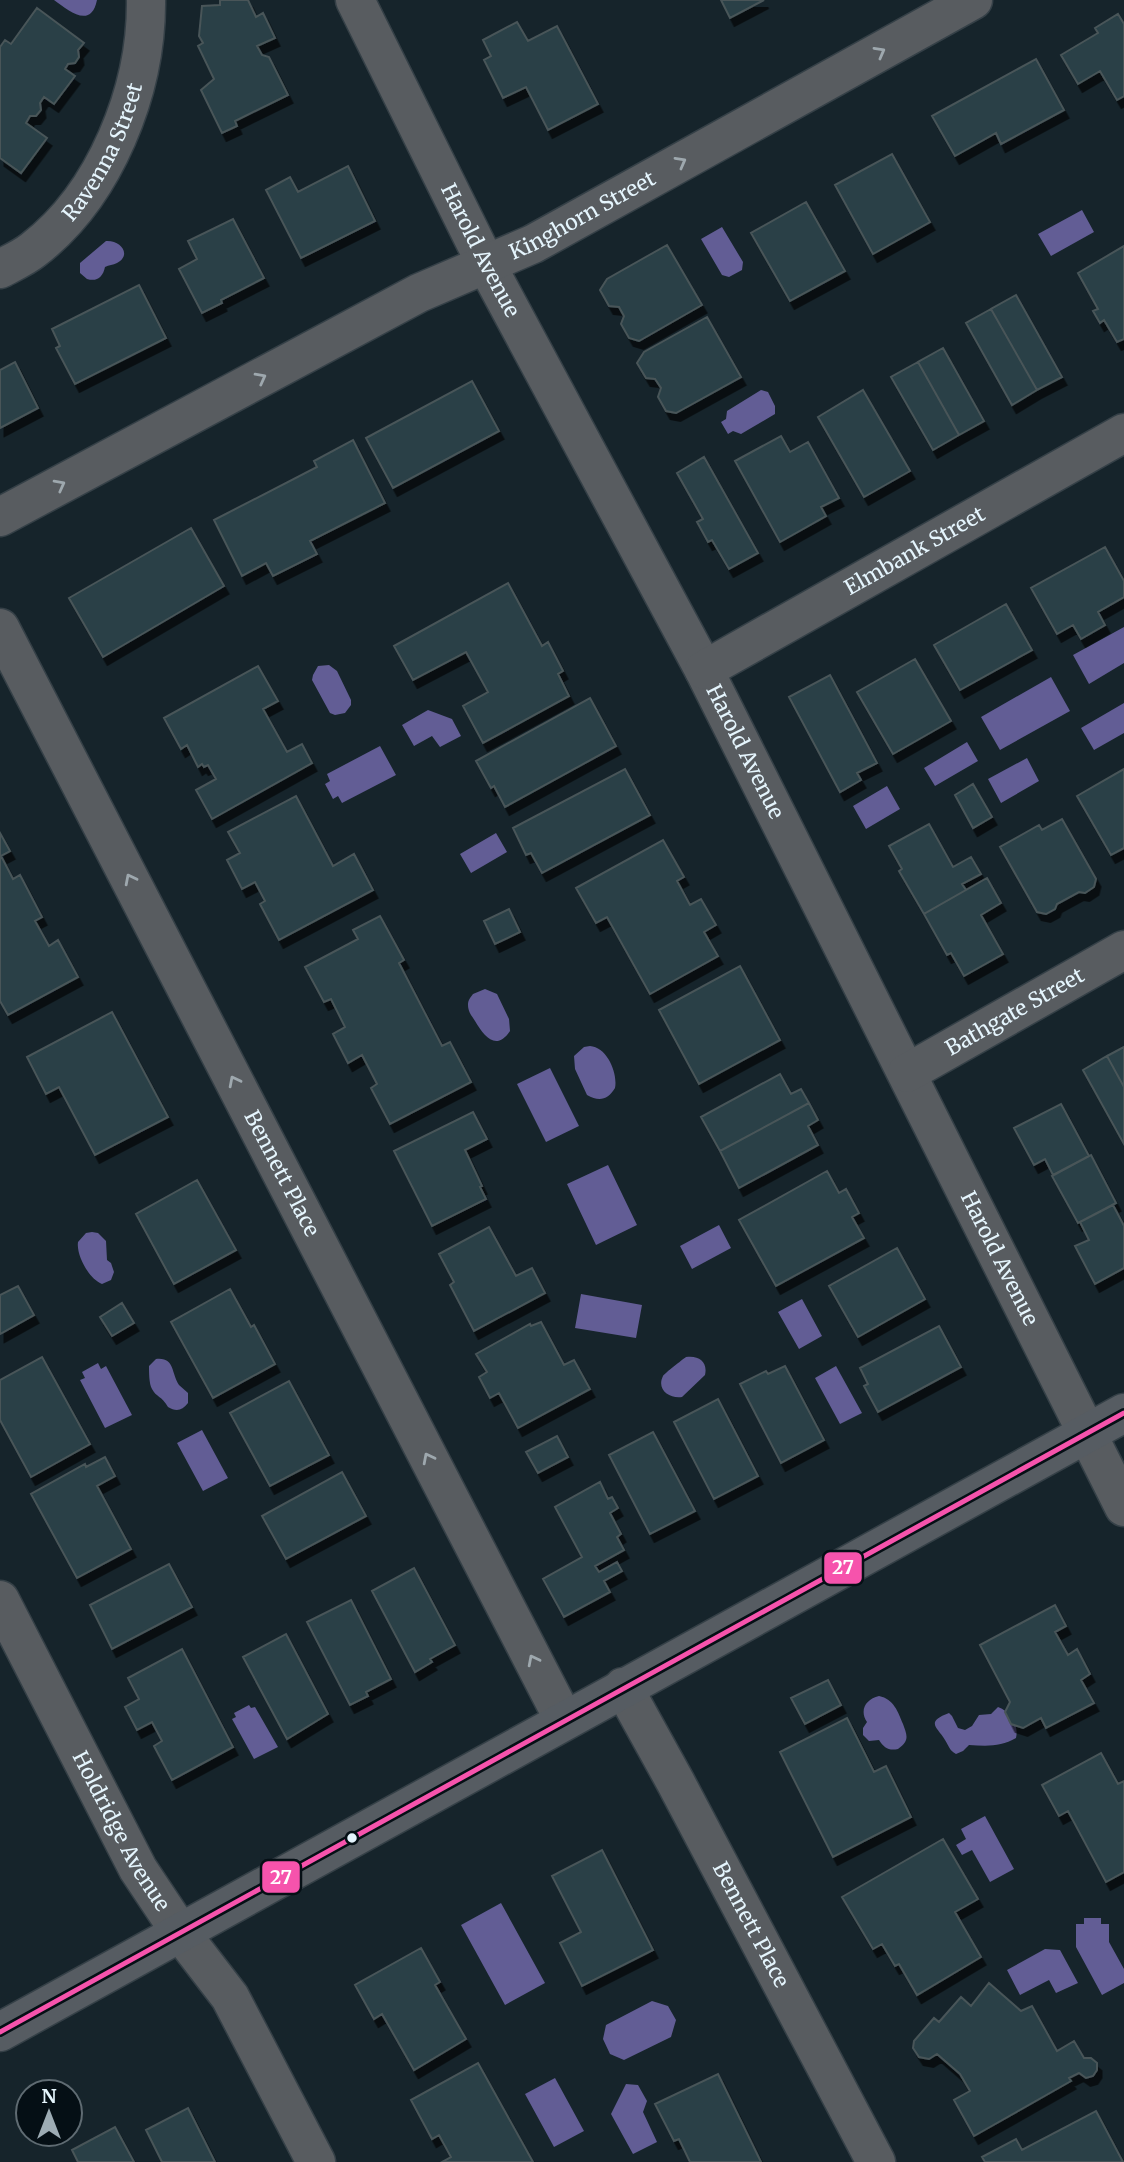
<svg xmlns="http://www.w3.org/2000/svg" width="1124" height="2162" font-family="Merriweather,serif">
<defs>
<filter id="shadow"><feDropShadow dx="4.5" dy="8" stdDeviation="0" flood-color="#0009"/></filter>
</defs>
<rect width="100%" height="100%" fill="#16242b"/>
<path fill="#625d95" d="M54 0H97C91 30 68 10 54 0Z
M1082 210 1094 232 1051 256 1038 234Z
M722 227 743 262 742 270 729 277 722 275 701 239Z
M106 241C121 240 132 255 117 263 113 265 109 265 105 267 103 277 97 282 87 279L80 273V263Z
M761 390 768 392 775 406V414L741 434 733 431 728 434 721 422 726 419 727 411Z
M1124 627V663L1089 684 1073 655Z
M329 665 337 671 351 700V705L345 713 335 715 330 713 312 680 313 675 318 666Z
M1051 677 1070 711 1000 750 981 717Z
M1124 703V733L1094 750 1081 728Z
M428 710 452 719 461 736 440 747 432 736 414 746 402 725Z
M967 742 978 761 935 786 924 768Z
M380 746 396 775 342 803 338 796 333 799 325 784 330 781 327 774Z
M1027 758 1039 781 1001 803 988 779Z
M887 786 900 809 866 829 853 806Z
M496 833 507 852 471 873 460 854Z
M485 989 497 994 509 1019 510 1031C496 1052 484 1036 475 1021 472 1016 468 1012 468 1005 468 1000 470 998 473 994Z
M590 1046C607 1047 618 1073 615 1088 608 1100 599 1102 587 1095L575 1069 574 1056 584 1047Z
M550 1068 579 1126 546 1142 517 1084Z
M608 1165 637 1225 596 1245 567 1184Z
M719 1225 731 1248 692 1269 680 1246Z
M92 1232 98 1233 106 1241 107 1260 111 1263 114 1272 111 1280 102 1284C89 1279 76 1255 78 1242L86 1233Z
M581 1294 642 1305 636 1338 575 1328Z
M802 1299 822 1336 799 1349 778 1312Z
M686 1357C699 1355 708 1362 705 1375L682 1397C670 1399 656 1390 663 1376 665 1373 682 1360 686 1357Z
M156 1359C175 1357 171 1373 179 1385 182 1388 185 1390 188 1393V1403C182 1411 176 1412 168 1407 162 1396 156 1397 152 1389 149 1384 149 1372 149 1366Z
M98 1363 101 1369 106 1366 132 1415 105 1428 80 1380 85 1378 82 1372Z
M836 1366 862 1413 840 1424 815 1378Z
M202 1430 228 1478 203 1491 177 1443Z
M879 1696C894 1699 898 1712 903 1724 907 1735 910 1741 898 1749 889 1751 884 1748 879 1740L869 1741 863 1735V1728L867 1722C859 1710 866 1699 879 1696Z
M249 1705 251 1708 255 1707 278 1747 254 1759 232 1719 236 1717 234 1713Z
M998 1707C1011 1712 1019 1725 1016 1738 1001 1747 987 1746 969 1745L963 1751 956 1754C949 1750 949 1746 945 1740 937 1727 925 1722 949 1713L952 1716 958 1728 965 1730 972 1726 979 1715 991 1714Z
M985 1816 1014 1869 990 1882 972 1850 962 1855 956 1845 966 1839 961 1829Z
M501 1903 545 1983 505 2005 461 1925Z
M1084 1918H1101V1924H1109V1942L1124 1969V1983L1102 1995 1076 1947V1924H1084Z
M1045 1949 1060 1950 1078 1983 1056 1993 1049 1980 1020 1995 1007 1970Z
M652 2001 668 2006 676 2020 671 2037 624 2060 610 2054 603 2039 606 2025Z
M555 2078 584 2131 554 2147 525 2094Z
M626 2084 638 2085 647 2101 643 2112 657 2142 633 2154 611 2114Z"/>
<path fill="#294046" stroke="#485559" stroke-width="2" filter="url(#shadow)" d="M220 0H248L256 17 263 13 275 38 257 46 262 55 269 57 288 95 235 121 237 126 222 133 201 90 214 79 198 46 203 43 199 36 202 6 220 5Z
M721 0H764L730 18Z
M37 8 84 43 78 50 79 57 75 63 68 64 65 69 75 76 54 104 44 97 40 103 41 110 36 116H30L26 123 47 138 21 173 0 158V47L5 40 11 44Z
M1118 14 1124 24V96L1117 100 1100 71 1078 84 1061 55 1098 33 1095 28Z
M517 22 528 41 557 26 598 104 548 130 526 87 503 98 484 60 491 56 483 40Z
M1036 59 1064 110 1001 144 996 133 955 156 932 116Z
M892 154 930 222 873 254 835 185Z
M348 166 375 221 301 258 266 190 290 177 298 192Z
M806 202 845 271 790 301 751 233Z
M233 219 264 278 221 300 222 303 202 313 179 269 197 259 188 241Z
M667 245 702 305 639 341 629 338 621 324 624 316 619 307 609 306 600 290 607 279Z
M1124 246V339L1117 342 1104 320 1100 323 1093 311 1098 309 1078 273Z
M139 285 166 338 75 384 56 348 60 346 52 329Z
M1016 295 1062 377 1037 390 991 309Z
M991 309 1037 390 1012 405 966 323Z
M707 317 741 377 676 413 666 411 658 397 661 388 655 379 646 378 637 363 644 352Z
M943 348 984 421 959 435 918 362Z
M15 362 38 408 0 428V370Z
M918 362 959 435 933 450 891 377Z
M472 381 499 431 393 488 366 438Z
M863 390 910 471 864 497 818 417Z
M781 436 790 452 808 442 839 498 821 507 826 516 780 542 735 461Z
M353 440 385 503 310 541 317 554 273 576 266 563 242 576 214 520 317 467 314 461Z
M704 457 758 553 729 569 712 540 708 542 697 522 703 519 677 473Z
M191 528 224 586 103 657 69 598Z
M1105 547 1124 581V597L1098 612 1105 625 1081 639 1073 625 1057 634 1031 588Z
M508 583 542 646 548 642 563 671 558 674 569 696 483 743 463 706 488 692 466 652 413 680 394 646Z
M1006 604 1032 650 960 690 934 645Z
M915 659 951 721 893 754 857 692Z
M258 666 278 701 263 709 287 752 302 744 312 763 212 819 196 790 216 779 208 765 204 767 202 764 198 767 187 745 181 749 164 718Z
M830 675 877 763 857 773 861 780 840 792 789 697Z
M590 698 616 746 505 807 494 786 491 788 476 761Z
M625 769 650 815 542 873 531 853 526 855 513 828Z
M1124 769V848L1111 855 1077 796Z
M973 784 992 817 973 828 955 795Z
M296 796 333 866 354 854 373 890 279 940 260 904 265 901 255 882 242 889 227 860 240 853 228 832Z
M1062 819 1096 879 1094 887 1085 893 1079 892 1057 904 1055 909 1046 914 1037 912 1000 847 1039 825 1042 830Z
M929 824 953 867 971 857 981 874 962 884 966 890 924 914 899 871 902 869 889 846Z
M0 833 10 851 1 856 13 879 20 875 42 917 35 921 49 946 58 940 78 977 8 1015 0 1001Z
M663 840 684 877 677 881 690 905 701 899 716 925 704 932 718 956 650 994 607 917 596 923 576 888Z
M987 878 1001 903 981 915 1003 954 964 976 951 953 947 955 924 914Z
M509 909 520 932 495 944 484 921Z
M380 916 404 960 399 963 442 1046 450 1042 471 1082 390 1124 371 1088 377 1084 362 1055 348 1063 333 1034 345 1027 331 999 324 1002 305 967 358 939 353 930Z
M740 966 780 1040 699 1084 659 1010Z
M112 1012 168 1117 95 1155 59 1087 46 1094 27 1057Z
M1124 1047V1087L1107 1056Z
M1107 1056 1124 1087V1144L1083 1070Z
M780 1074 791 1094 801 1089 809 1103 720 1151 701 1117Z
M809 1103 818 1120 808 1126 818 1145 739 1188 720 1151Z
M1061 1104 1089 1156 1053 1175 1045 1159 1034 1165 1014 1128Z
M473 1112 487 1139 465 1150 482 1186 480 1187 486 1199 432 1226 394 1151Z
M1091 1155 1116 1203 1078 1223 1052 1176Z
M827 1171 839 1193 846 1189 859 1213 852 1217 864 1238 776 1286 739 1220Z
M197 1180 236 1250 174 1284 136 1214Z
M1113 1205 1124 1226V1268L1095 1284 1075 1246 1089 1240 1080 1222Z
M489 1227 516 1276 532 1268 545 1293 474 1331 450 1285 454 1282 439 1254Z
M897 1248 925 1299 858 1337 829 1286Z
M18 1286 34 1315 0 1334V1295Z
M230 1289 251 1327 254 1325 275 1364 213 1398 171 1322Z
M122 1303 134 1323 112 1336 100 1317Z
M541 1322 564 1365 574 1360 590 1389 518 1428 499 1393 490 1398 479 1377 487 1372 476 1354 530 1324 531 1326Z
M939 1326 961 1367 878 1412 864 1386 868 1384 860 1368Z
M42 1357 90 1444 31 1477 0 1420V1380Z
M785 1366 824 1440 781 1463 740 1384 766 1371 768 1374Z
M289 1381 329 1455 270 1486 230 1413Z
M718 1399 758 1476 714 1499 674 1422Z
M653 1432 695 1511 650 1534 609 1455Z
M557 1436 568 1457 538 1473 526 1452Z
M105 1457 115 1476 97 1486 131 1549 77 1578 31 1494 85 1464 86 1467Z
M342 1472 366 1516 286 1559 262 1516Z
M600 1482 608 1499 612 1497 618 1508 610 1513 621 1534 617 1537 624 1550 595 1566 599 1572 617 1562 622 1571 604 1581 610 1592 564 1617 543 1579 582 1557 555 1507Z
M169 1564 192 1607 112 1649 90 1605Z
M414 1568 455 1645 430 1659 432 1662 415 1672 372 1591Z
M351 1600 391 1679 366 1692 368 1696 350 1705 307 1622Z
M1055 1605 1066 1626 1055 1632 1068 1655 1077 1649 1090 1674 1081 1680 1094 1703 1046 1728 1041 1718 1023 1728 1011 1724 1005 1712 1010 1702 980 1645Z
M286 1634 328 1714 287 1739 243 1657Z
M182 1649 233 1747 172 1780 154 1746 162 1741 152 1722 137 1730 125 1707 139 1699 128 1678Z
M828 1680 841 1705 805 1724 791 1698Z
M847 1718 874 1772 886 1766 911 1817 833 1857 780 1752Z
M1101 1753 1118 1784 1124 1781V1872L1106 1882 1068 1811 1059 1816 1042 1785Z
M943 1839 978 1899 955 1912 981 1957 917 1995 899 1964 895 1966 882 1944 873 1949 842 1897Z
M602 1850 653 1950 582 1986 560 1943 581 1932 552 1876Z
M421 1948 440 1982 435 1985 466 2039 414 2070 382 2014 374 2019 355 1985Z
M989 1983 1021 2011 1032 2006 1057 2051 1074 2041 1084 2058H1091L1097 2063V2070L1093 2076 1086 2078 1079 2073 1069 2078 1071 2081 974 2136 954 2100 970 2091 960 2074 937 2054 929 2059 919 2057 913 2048 914 2041 934 2018 939 2022 961 1997 971 2006Z
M478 2063 533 2162H442L451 2157 439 2135 432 2139 411 2100Z
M718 2074 761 2162H690L679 2139 674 2141 655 2104Z
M188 2108 215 2162H162L146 2130Z
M1096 2111 1123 2162H985L982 2157 1016 2139 1022 2150Z
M115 2127 134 2162H78L72 2150Z"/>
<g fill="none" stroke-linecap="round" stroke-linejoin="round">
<g stroke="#354047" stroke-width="41">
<g id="minor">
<path id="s1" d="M355 0 486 264 704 670 1124 1507"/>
<path id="s2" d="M0 269C11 263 23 258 33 250 105 195 147 90 146 0"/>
<path id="s3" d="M0 517 419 293 533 244 973 0"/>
<path id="s4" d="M0 628 564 1720"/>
<path id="s5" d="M704 670 1124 433"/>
<path id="s6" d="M907 1073 1124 950"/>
<path id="s7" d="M0 1600 138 1869 180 1932 230 1997 316 2162"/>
<path id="s8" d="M623 1687 676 1783 876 2162"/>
</g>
</g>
<g stroke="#354047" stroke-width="41">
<path id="major" d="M0 2032 1124 1413"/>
</g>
<use href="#minor" stroke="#585c60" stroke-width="38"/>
<use href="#major" stroke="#565c62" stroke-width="38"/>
<g stroke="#050f15" stroke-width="10">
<path id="bus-1" d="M0 2032 1124 1413"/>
</g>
<use href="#bus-1" stroke="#f653ac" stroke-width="5"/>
</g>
<defs><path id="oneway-chevron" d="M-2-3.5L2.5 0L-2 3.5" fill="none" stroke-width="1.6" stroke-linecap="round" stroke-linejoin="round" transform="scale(1.75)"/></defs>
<g stroke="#9ea8ae">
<use href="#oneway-chevron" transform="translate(880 52) rotate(-29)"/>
<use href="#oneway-chevron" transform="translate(681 162) rotate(-29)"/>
<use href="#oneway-chevron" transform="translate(261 378) rotate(-28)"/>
<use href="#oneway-chevron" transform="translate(60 485) rotate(-28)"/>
<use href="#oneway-chevron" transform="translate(130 879) rotate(-117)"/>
<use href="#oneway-chevron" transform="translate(234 1081) rotate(-117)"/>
<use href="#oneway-chevron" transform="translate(428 1458) rotate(-117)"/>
<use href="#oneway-chevron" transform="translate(533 1660) rotate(-117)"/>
</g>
<circle fill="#e5f5fd" stroke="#050f15" stroke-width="2.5" cx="352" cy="1838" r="6"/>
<g text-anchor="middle" stroke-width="5" stroke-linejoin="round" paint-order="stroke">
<g font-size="21" fill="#e5f5fd" stroke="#050f15">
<text dy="7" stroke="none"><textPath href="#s2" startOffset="161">Ravenna Street</textPath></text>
<text dy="7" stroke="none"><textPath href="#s3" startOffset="656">Kinghorn Street</textPath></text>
<text dy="7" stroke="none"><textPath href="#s1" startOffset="280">Harold Avenue</textPath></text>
<text dy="7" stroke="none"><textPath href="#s5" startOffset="242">Elmbank Street</textPath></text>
<text dy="7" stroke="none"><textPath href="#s1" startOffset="847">Harold Avenue</textPath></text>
<text dy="7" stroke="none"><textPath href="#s6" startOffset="124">Bathgate Street</textPath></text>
<text dy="7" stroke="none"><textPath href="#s4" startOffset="614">Bennett Place</textPath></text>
<text dy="7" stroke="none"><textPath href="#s1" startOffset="1414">Harold Avenue</textPath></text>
<text dy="7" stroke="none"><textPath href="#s7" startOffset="261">Holdridge Avenue</textPath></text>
<text dy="7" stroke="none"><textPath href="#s8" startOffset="270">Bennett Place</textPath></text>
</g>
</g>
<g stroke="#050f15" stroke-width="2.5">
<rect x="823" y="1551" width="40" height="34" rx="7" fill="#f653ac"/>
<rect x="261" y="1860" width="40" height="34" rx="7" fill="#f653ac"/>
</g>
<g font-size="19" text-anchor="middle" font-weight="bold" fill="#fff">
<text x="843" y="1574">27</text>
<text x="281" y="1884">27</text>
</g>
<g transform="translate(49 2113)"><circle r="33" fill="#050f15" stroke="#5f6b72" stroke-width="2"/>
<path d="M0-5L12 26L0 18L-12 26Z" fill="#9dacb4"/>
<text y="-10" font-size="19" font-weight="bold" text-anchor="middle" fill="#e5f5fd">N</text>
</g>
</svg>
